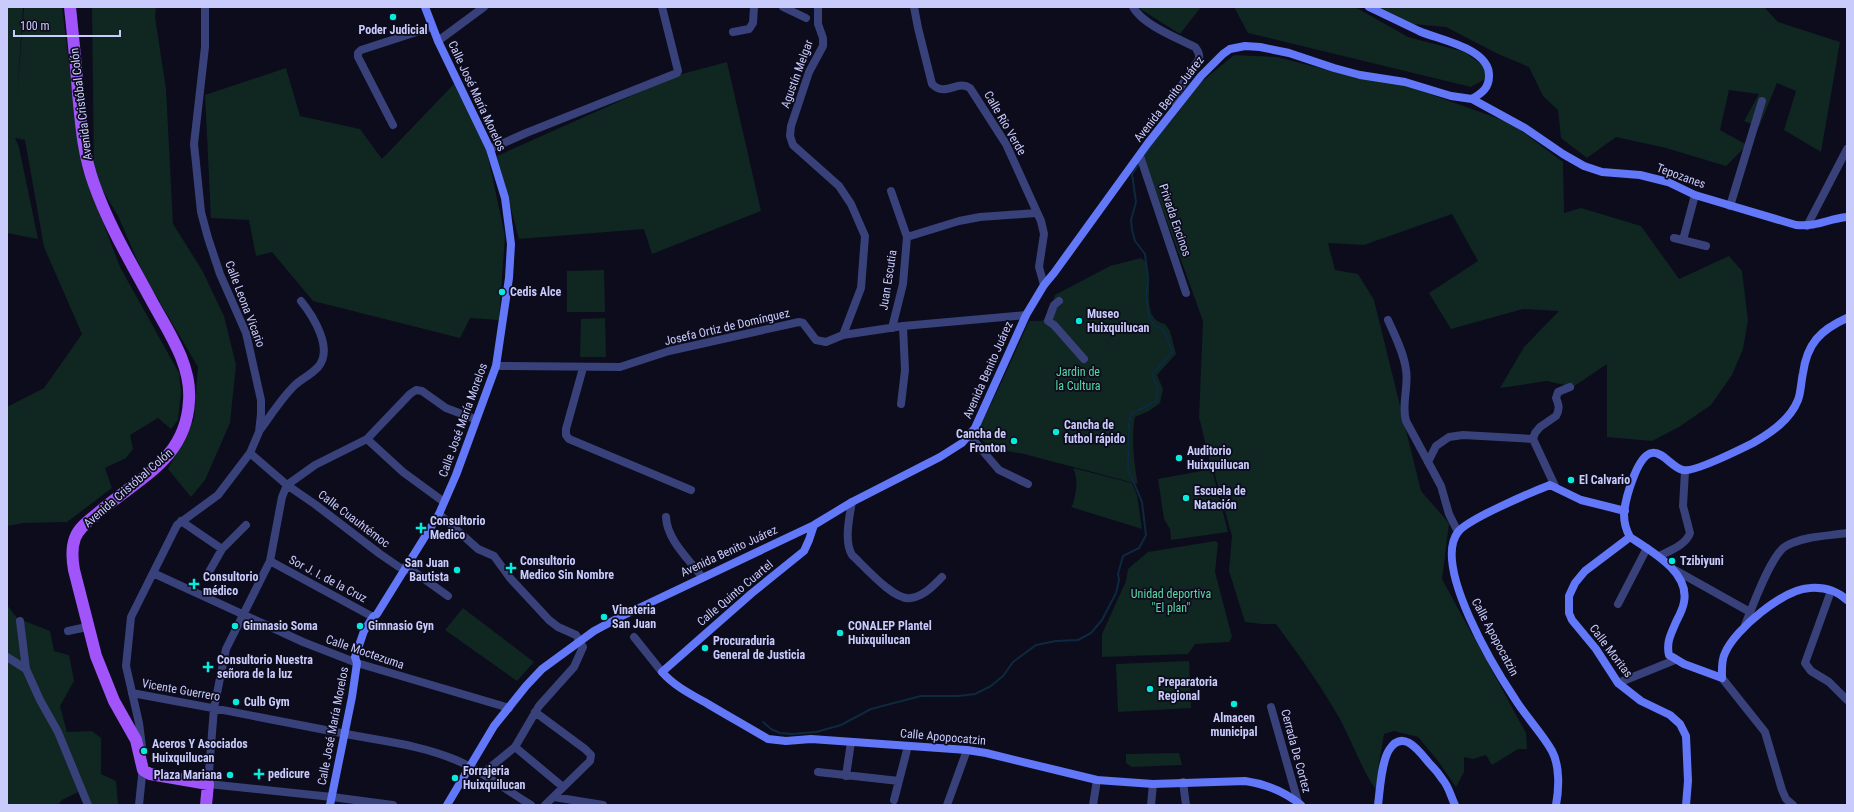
<svg xmlns="http://www.w3.org/2000/svg" width="1854" height="812" font-family="'Roboto Condensed',sans-serif">
<rect width="100%" height="100%" fill="#0c0c1c"/>
<path fill="#0f2621" d="M7 7H23L17 98 24 7H62L82 167 120 267 179 373 181 392 178 420 171 429 158 418 130 435 133 449 126 458 105 468 112 488 67 522 23 523 7 526V407L44 388 82 334 44 247 25 140 15 138 19 147 38 239 7 233Z
M92 7H156L155 17 166 89 173 224 202 270 224 316 236 365 230 423 205 480 191 497 168 469 194 419 198 367 144 276 118 216 94 176Z
M1137 7H1201L1180 34Z
M1234 7H1355L1408 37 1465 52 1494 74 1471 87 1248 33Z
M1363 7H1764L1778 22 1840 42 1821 152 1784 130 1796 91 1777 83 1759 127 1744 121 1759 94 1729 90 1720 130 1747 145 1726 166 1666 148 1616 137 1587 158 1561 138 1558 110 1543 96 1529 67 1498 54 1446 27 1391 22Z
M1234 55 1277 57 1339 73 1402 84 1511 123 1563 162 1564 213 1581 208 1641 226 1679 279 1729 256 1742 271 1748 320 1743 349 1732 375 1711 405 1679 427 1652 441 1607 437V364L1573 387 1547 381 1500 388 1524 347 1559 311 1523 309 1451 329 1429 293 1478 261 1452 214 1364 245 1328 243 1335 270 1358 274 1374 300 1421 491 1449 523 1442 579 1526 733 1527 749H1518L1492 765 1486 755 1473 759 1464 757V772L1456 787 1438 761 1418 737 1394 731 1384 734 1379 763 1376 790C1361 768 1353 744 1341 721 1322 687 1299 655 1276 624H1262L1245 622 1229 571 1232 536 1213 468 1210 462 1199 417 1203 321 1142 152 1199 84Z
M727 62 761 211 652 254 644 229 519 239 497 156 678 75Z
M286 68 300 116 360 129 382 159 454 84 487 152 505 236 499 320 470 318 460 338 313 301 272 252 256 256 249 220 211 218 205 95Z
M1141 258 1147 263C1148 268 1149 273 1149 279 1150 294 1144 320 1165 324L1170 331 1176 354 1157 375 1163 389 1160 403 1149 411 1135 417C1131 435 1134 466 1138 484L1024 454 991 448 976 435 1002 381 1029 321H1041L1047 318 1055 295 1110 266Z
M604 270 605 312H567V271Z
M605 318 606 357H580L581 319Z
M1073 468 1132 483 1137 495 1142 529 1071 507 1073 504C1076 492 1079 480 1073 468Z
M1212 469 1228 532 1171 540 1170 529 1164 519 1158 479Z
M1215 541 1218 543 1215 572 1232 637 1229 642 1195 644 1188 654 1102 657V634L1126 581 1128 569 1148 552Z
M7 605 17 618 50 631 54 651 69 655 74 681 60 706 67 732 92 731 101 738V774L116 781 118 805H91L84 789 62 800 58 805H7Z
M463 608 534 662 517 681 445 630Z
M1189 661 1191 708 1118 712 1116 664Z
M1179 753 1182 765 1132 767 1126 763V754Z"/>
<g fill="none" stroke-linecap="round" stroke-linejoin="round">
<path stroke="#0d293f" stroke-width="2" d="M1143 158 1164 129
M763 722 771 729 780 733 792 734 816 732 841 725 871 709 921 696H958L975 694 991 686 1003 676 1013 662 1036 645 1056 641 1078 640 1091 633 1102 620 1116 593 1119 580 1118 574 1123 556 1139 548 1146 535 1142 502 1128 469 1129 424 1131 414 1156 401 1158 388 1152 375 1172 352 1165 332 1161 328 1155 326 1149 318 1146 294 1148 281 1145 254 1135 241 1132 230 1131 220 1136 202 1132 174 1140 163"/>
<path stroke="#38417a" stroke-width="8" d="M783 7 806 18
M818 7V24L823 38V46L809 72 791 126 790 136 793 145 839 186 851 204 865 236 861 288 843 335
M914 7 918 28 932 84C946 98 957 79 970 88L1006 144 1041 221 1044 234 1039 267 1044 285
M1133 7C1143 25 1177 38 1195 47 1198 51 1200 54 1199 59L1176 94V107
M733 32 749 29 753 23 754 7
M438 41 484 7
M393 125 358 57V53L361 50 432 27
M490 149 526 133 677 73 678 71 662 7
M1140 156 1186 293
M891 191 907 237 903 284 892 328
M1730 206 1762 101
M1807 226 1847 149
M907 237 959 221 980 217 1036 213
M1674 238 1706 246
M1683 240 1695 195
M1059 301 1054 305 1048 321 1054 325 1084 359
M1388 320C1395 336 1404 353 1406 370 1409 387 1401 404 1406 421L1441 486 1449 514 1458 532
M496 366 620 367 669 351 799 322 803 323 816 340 826 342 843 335 903 326 1026 315
M583 368 566 429V435L569 439 691 490
M901 404 905 370 903 326
M260 430C271 415 281 399 294 386 301 379 311 375 318 367 334 349 313 316 301 301
M970 436 999 470 1028 484
M367 439 403 472 444 502
M1533 439 1535 433 1540 427 1556 416C1560 409 1559 405 1556 398L1558 392 1570 387
M1533 439 1555 486
M250 453 287 485 316 505 380 554 399 567 413 571 448 596
M1428 462 1436 446 1449 437 1463 435 1533 439
M852 502C849 518 844 542 852 555 864 566 895 602 911 598 924 596 933 586 942 577
M439 514 478 549 494 556 510 578 549 620 558 627 576 635 583 647 574 667 539 706 515 747 482 774
M666 517C667 540 689 559 702 577
M181 521 222 549
M1659 556C1669 551 1686 545 1690 533L1683 506 1685 471
M270 561 373 617
M1675 570 1750 612
M209 572 222 549 246 525
M153 573 303 642 357 663 509 708
M1831 591 1805 663 1811 671 1829 682 1847 700
M1618 604 1647 548
M20 621 26 669
M1745 625C1752 608 1771 554 1786 546 1804 536 1828 536 1847 533
M68 631 87 627
M634 637 662 672
M7 657 26 669 40 700 58 732 88 805
M1722 678 1765 732 1782 790 1786 799 1793 805
M1618 683 1675 660
M132 693C202 706 271 719 341 733 380 741 418 744 456 760 482 771 506 790 531 805
M1271 707 1298 802
M535 712 585 749 591 755 590 761 545 805
M142 747 139 723 126 666 131 617 177 525 218 495 250 453 259 432 261 414V400L246 333 220 274 208 238 201 212 194 144 205 47V7
M515 747 563 787
M818 772 899 781
M846 776 851 742
M1183 782 1186 805
M554 797 603 805
M894 800 908 746
M139 805 143 766
M393 805 332 797 208 784 214 708 226 649 270 561 282 497 287 485 315 465 367 439 410 394 416 390 422 391 446 408 475 419
M947 805 967 750
M1093 805 1097 780
M1151 805 1153 784"/>
<path stroke="#6378f9" stroke-width="8" d="M1369 7C1386 15 1402 23 1419 31 1439 40 1490 48 1489 76 1489 88 1482 93 1472 99
M814 525 809 540 804 551 752 593 662 672C674 686 692 695 708 704 728 716 748 727 768 739L786 741 811 739 967 750 986 753 1097 780 1153 784 1245 781C1266 784 1284 791 1301 805
M1630 537C1651 551 1690 572 1684 602 1683 609 1679 616 1676 622 1671 634 1666 642 1669 655L1684 664 1722 678C1722 669 1721 661 1725 653 1735 629 1784 589 1810 588 1824 587 1837 591 1847 600
M330 805 352 697 357 663 355 657 364 631 373 617 377 614 439 514 456 475 496 366 509 278 511 244 505 198 490 149 438 41 425 7
M447 805 494 726 526 686 542 669 594 631 620 617 814 525 852 502 940 457 962 443 975 428 1026 315 1044 285 1054 273 1148 143 1201 76 1223 54 1230 49 1245 46 1260 47 1289 53 1334 68 1360 75 1405 82 1451 96 1472 99 1525 128 1563 154 1584 166 1602 172 1640 175 1668 182 1695 195 1796 225C1818 227 1827 219 1847 217
M1378 805C1380 790 1381 763 1389 750 1403 728 1419 751 1429 763 1434 768 1439 774 1443 780 1449 787 1451 797 1455 805
M1556 805C1559 789 1560 766 1552 751 1542 733 1526 717 1515 699 1495 669 1432 566 1458 532 1468 519 1532 492 1550 485L1581 500 1625 511
M1686 805 1688 781 1686 736 1680 724 1670 715 1641 701 1618 683 1596 649 1572 620 1569 613V596L1575 583 1585 571 1630 537C1626 530 1624 522 1624 514 1625 500 1637 455 1652 453 1663 451 1672 468 1683 470 1693 473 1741 449 1753 443 1771 433 1790 420 1798 400 1801 392 1801 382 1803 373 1807 344 1820 330 1847 318"/>
<path stroke="#a054f9" stroke-width="12" d="M70 7C73 36 76 64 78 93 81 124 83 154 94 184 108 224 130 261 150 298 167 330 192 364 189 401 186 460 138 478 98 513 90 520 79 527 75 538 71 549 72 559 74 570L96 656 114 701 136 740 143 770 150 774 208 784 206 805"/>
</g>
<g fill="#08eadb" stroke="#0c0c1c" stroke-width="1.5">
<circle cx="393" cy="17" r="4"/>
<circle cx="502" cy="292" r="4"/>
<circle cx="1079" cy="321" r="4"/>
<circle cx="1056" cy="432" r="4"/>
<circle cx="1014" cy="441" r="4"/>
<circle cx="1179" cy="458" r="4"/>
<circle cx="1571" cy="480" r="4"/>
<circle cx="1186" cy="498" r="4"/>
<path d="M419 522h4v4h4v4h-4v4h-4v-4h-4v-4h4z"/>
<circle cx="1672" cy="561" r="4"/>
<path d="M509 562h4v4h4v4h-4v4h-4v-4h-4v-4h4z"/>
<circle cx="457" cy="570" r="4"/>
<path d="M192 578h4v4h4v4h-4v4h-4v-4h-4v-4h4z"/>
<circle cx="604" cy="617" r="4"/>
<circle cx="235" cy="626" r="4"/>
<circle cx="360" cy="626" r="4"/>
<circle cx="840" cy="633" r="4"/>
<circle cx="705" cy="648" r="4"/>
<path d="M206 661h4v4h4v4h-4v4h-4v-4h-4v-4h4z"/>
<circle cx="1150" cy="689" r="4"/>
<circle cx="236" cy="702" r="4"/>
<circle cx="1234" cy="704" r="4"/>
<circle cx="144" cy="751" r="4"/>
<path d="M257 768h4v4h4v4h-4v4h-4v-4h-4v-4h4z"/>
<circle cx="230" cy="775" r="4"/>
<circle cx="455" cy="778" r="4"/>
</g>
<g text-anchor="middle" stroke-width="3.5" stroke-linejoin="round" paint-order="stroke">
<g font-size="12" font-weight="bold" fill="#c9cbfd" stroke="#0c0c1c" text-anchor="start">
<text x="393" y="34" text-anchor="middle">Poder Judicial</text>
<text x="510" y="296">Cedis Alce</text>
<text x="1087" y="318">Museo<tspan x="1087" dy="14">Huixquilucan</tspan></text>
<text x="1064" y="429">Cancha de<tspan x="1064" dy="14">futbol rápido</tspan></text>
<text x="1006" y="438" text-anchor="end">Cancha de<tspan x="1006" dy="14">Fronton</tspan></text>
<text x="1187" y="455">Auditorio<tspan x="1187" dy="14">Huixquilucan</tspan></text>
<text x="1579" y="484">El Calvario</text>
<text x="1194" y="495">Escuela de<tspan x="1194" dy="14">Natación</tspan></text>
<text x="430" y="525">Consultorio<tspan x="430" dy="14">Medico</tspan></text>
<text x="520" y="565">Consultorio<tspan x="520" dy="14">Medico Sin Nombre</tspan></text>
<text x="1680" y="565">Tzibiyuni</text>
<text x="449" y="567" text-anchor="end">San Juan<tspan x="449" dy="14">Bautista</tspan></text>
<text x="203" y="581">Consultorio<tspan x="203" dy="14">médico</tspan></text>
<text x="612" y="614">Vinateria<tspan x="612" dy="14">San Juan</tspan></text>
<text x="243" y="630">Gimnasio Soma</text>
<text x="368" y="630">Gimnasio Gyn</text>
<text x="848" y="630">CONALEP Plantel<tspan x="848" dy="14">Huixquilucan</tspan></text>
<text x="713" y="645">Procuraduria<tspan x="713" dy="14">General de Justicia</tspan></text>
<text x="217" y="664">Consultorio Nuestra<tspan x="217" dy="14">señora de la luz</tspan></text>
<text x="1158" y="686">Preparatoria<tspan x="1158" dy="14">Regional</tspan></text>
<text x="244" y="706">Culb Gym</text>
<text x="1234" y="722" text-anchor="middle">Almacen<tspan x="1234" dy="14">municipal</tspan></text>
<text x="152" y="748">Aceros Y Asociados<tspan x="152" dy="14">Huixquilucan</tspan></text>
<text x="463" y="775">Forrajeria<tspan x="463" dy="14">Huixquilucan</tspan></text>
<text x="268" y="778">pedicure</text>
<text x="222" y="779" text-anchor="end">Plaza Mariana</text>
</g>
<g font-size="12" fill="#c9cbfd" stroke="#0c0c1c">
<text transform="translate(797 74) rotate(-70)" y="4">Agustín Melgar</text>
<text transform="translate(477 96) rotate(65)" y="4">Calle José María Morelos</text>
<text transform="translate(1169 99) rotate(-52)" y="4">Avenida Benito Juárez</text>
<text transform="translate(81 104) rotate(-97)" y="4">Avenida Cristóbal Colón</text>
<text transform="translate(1005 123) rotate(60)" y="4">Calle Río Verde</text>
<text transform="translate(1681 176) rotate(20)" y="4">Tepozanes</text>
<text transform="translate(1175 220) rotate(71)" y="4">Privada Encinos</text>
<text transform="translate(888 280) rotate(-81)" y="4">Juan Escutia</text>
<text transform="translate(245 304) rotate(69)" y="4">Calle Leona Vicario</text>
<text transform="translate(727 327) rotate(-13)" y="4">Josefa Ortiz de Domínguez</text>
<text transform="translate(988 370) rotate(-66)" y="4">Avenida Benito Juárez</text>
<text transform="translate(463 420) rotate(-70)" y="4">Calle José María Morelos</text>
<text transform="translate(128 488) rotate(-41)" y="4">Avenida Cristóbal Colón</text>
<text transform="translate(354 519) rotate(37)" y="4">Calle Cuauhtémoc</text>
<text transform="translate(729 551) rotate(-25)" y="4">Avenida Benito Juárez</text>
<text transform="translate(328 579) rotate(28)" y="4">Sor J. I. de la Cruz</text>
<text transform="translate(735 593) rotate(-40)" y="4">Calle Quinto Cuartel</text>
<text transform="translate(1495 637) rotate(62)" y="4">Calle Apopocatzin</text>
<text transform="translate(1611 651) rotate(53)" y="4">Calle Moritas</text>
<text transform="translate(365 652) rotate(19)" y="4">Calle Moctezuma</text>
<text transform="translate(181 690) rotate(10)" y="4">Vicente Guerrero</text>
<text transform="translate(333 726) rotate(-79)" y="4">Calle José María Morelos</text>
<text transform="translate(943 737) rotate(5)" y="4">Calle Apopocatzin</text>
<text transform="translate(1296 751) rotate(75)" y="4">Cerrada De Cortez</text>
</g>
<g font-size="12" fill="#59d9a4" stroke="#0c0c1c">
<text x="1078" y="376">Jardin de<tspan x="1078" dy="14">la Cultura</tspan></text>
<text x="1171" y="598">Unidad deportiva<tspan x="1171" dy="14">"El plan"</tspan></text>
</g>
</g>
<rect width="1854" height="812" fill="none" stroke="#c9cbfd" stroke-width="16"/>
<path d="M14 30v6h106v-6" fill="none" stroke="#c9cbfd" stroke-width="2"/>
<text x="20" y="30" font-size="12" fill="#c9cbfd" stroke="#0c0c1c" stroke-width="3" paint-order="stroke">100 m</text>
</svg>
